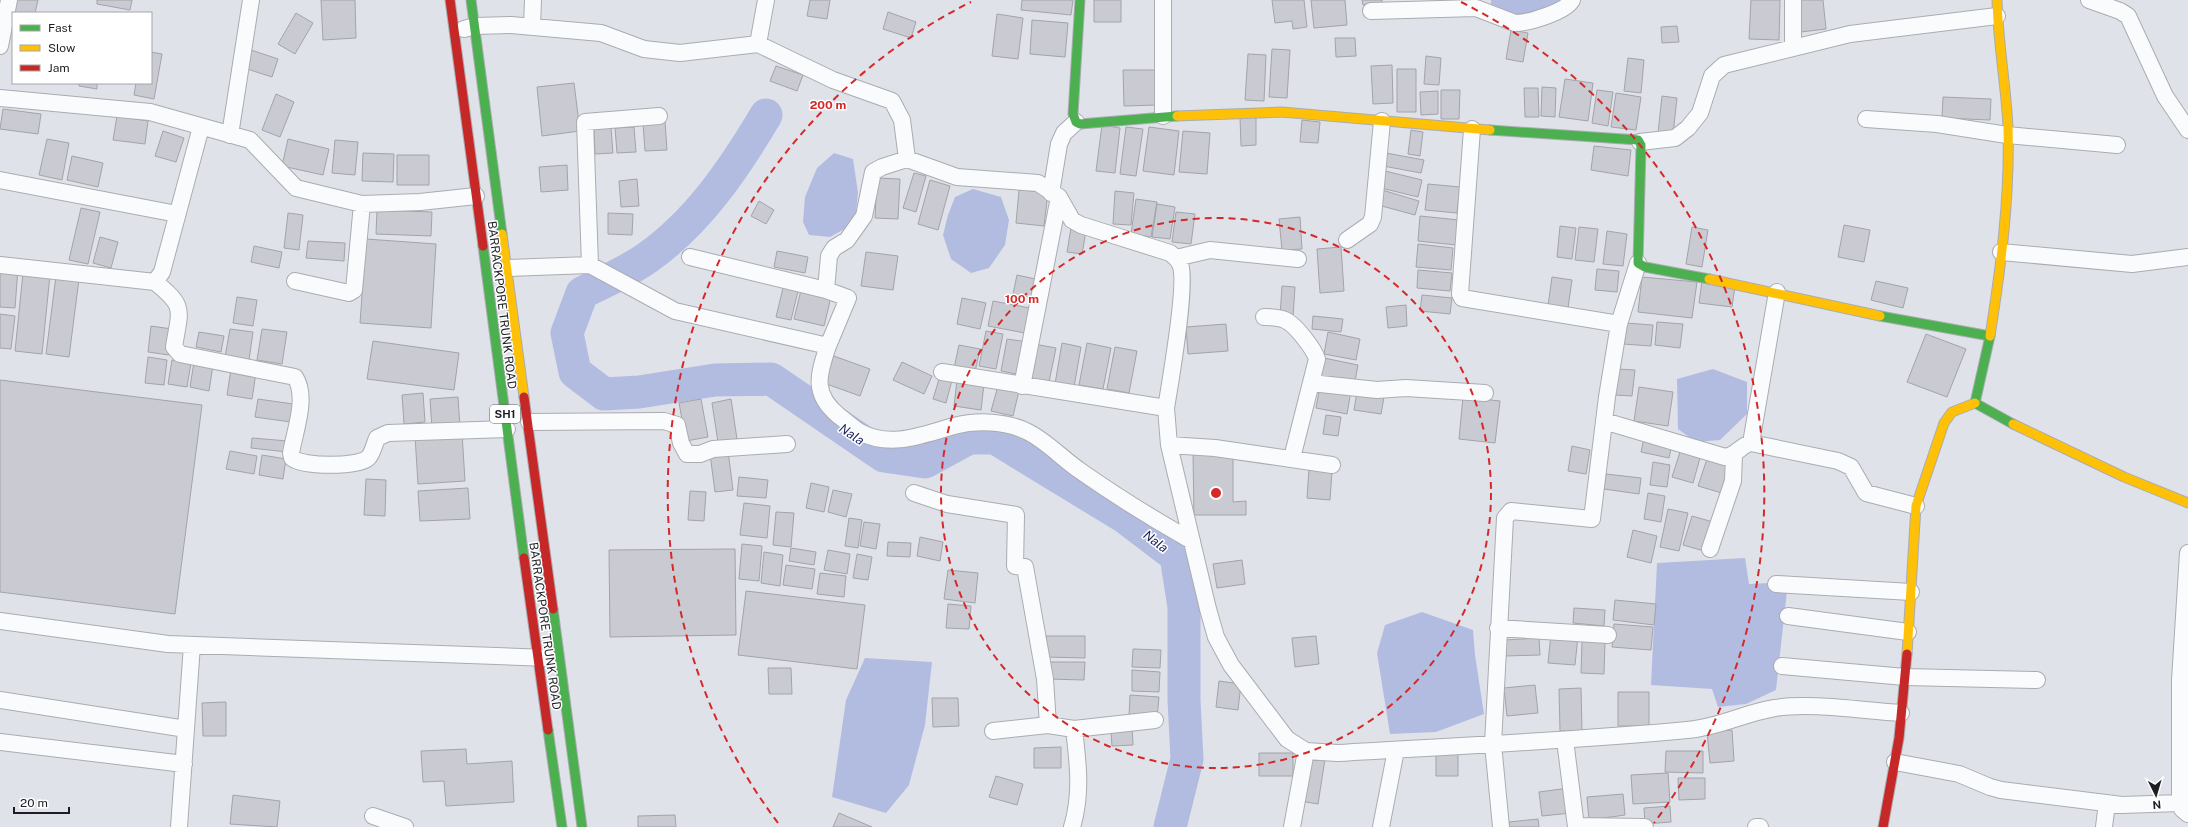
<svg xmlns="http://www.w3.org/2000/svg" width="2188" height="827" font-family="'Public Sans',sans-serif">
<rect width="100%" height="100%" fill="#e0e2ea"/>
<path fill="#b2bce1" d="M1491 0H1563L1525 18 1491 4Z
M834 153 853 159 858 193 855 223 830 237 809 235 803 222 805 197 817 168Z
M973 189 1001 197 1009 220 1005 245 989 268 971 273 951 259 943 235 948 215 955 197Z
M1713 369 1747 382V414L1720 440 1696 442 1678 429 1677 379Z
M1745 558 1749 584 1788 582 1776 690 1746 704 1718 707 1712 689 1651 685 1657 563Z
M1422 612 1473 630 1475 655 1484 714 1436 732 1390 734 1377 653 1385 625Z
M865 658 932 662 925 725 909 785 886 813 832 797 846 700Z"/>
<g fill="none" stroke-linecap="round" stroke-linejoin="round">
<path stroke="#b2bce1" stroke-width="33" d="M766 115C734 169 698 222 647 258 627 272 603 282 582 293L567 333 575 372 604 394 639 392 715 380 771 379 884 456 925 462 969 438H995L1126 518 1176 556 1184 607V700L1187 759 1170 827"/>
</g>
<path fill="#cacbd2" stroke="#a2a4aa" d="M12 0H38L35 13H13Z
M97 0H132L130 10 97 4Z
M321 0H355L356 38 323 40Z
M810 0H830L827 19 807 16Z
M1022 0H1073L1071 15 1021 10Z
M1094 0H1121V22H1094Z
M1272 0H1304L1307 27 1293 29 1292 21 1275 23Z
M1311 0H1345L1347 25 1314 28Z
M1362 0H1382V4L1363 5Z
M1751 0H1780L1779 40 1749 39Z
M1798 0H1823L1826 29 1801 32Z
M888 12 916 22 911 38 883 29Z
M296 13 313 23 295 54 278 44Z
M997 14 1023 18 1018 59 992 56Z
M1032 20 1068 23 1065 57 1030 54Z
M1677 26 1679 42 1662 43 1661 27Z
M1511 30 1528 33 1523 62 1506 59Z
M1335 38H1355L1356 56 1336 57Z
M248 49 278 59 272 77 241 67Z
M1272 49 1290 50 1287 98 1269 97Z
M151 52 162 54 154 99 134 95 136 83H151Z
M1248 54 1266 55 1264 101 1245 100Z
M1426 56 1441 58 1439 85 1424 84Z
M1628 58 1644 60 1641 93 1624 91Z
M1392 65 1393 103 1373 104 1371 66Z
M776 66 803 75 797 91 770 81Z
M1397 69H1416V112H1397Z
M1123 70H1157V105L1124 106Z
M1565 79 1593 83 1588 121 1559 117Z
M79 83H97V89L79 86Z
M574 83 580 131 542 136 537 87Z
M1542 87 1556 88 1555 117 1541 116Z
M1524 88H1538L1539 117H1525Z
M1441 90H1460L1459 119H1441Z
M1597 90 1613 92 1608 126 1592 123Z
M1438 91V114L1421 115 1420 92Z
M1616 93 1641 97 1636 130 1611 127Z
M276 94 294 102 280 137 262 130Z
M1662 96 1677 98 1673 134 1658 133Z
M1943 97 1991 99 1990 120 1942 118Z
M3 109 41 114 38 134 0 129Z
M117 116 148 121 145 144 113 140Z
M1256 116V145L1241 146 1240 117Z
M1302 120 1320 122 1318 143 1300 142Z
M665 121 667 150 645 151 643 123Z
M1102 125 1120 128 1115 173 1096 171Z
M634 127 636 152 617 153 615 128Z
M1126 127 1143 129 1136 176 1120 174Z
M1149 127 1179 131 1174 175 1143 171Z
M611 128 613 153 595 154 594 129Z
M1411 130 1423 132 1420 156 1408 154Z
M163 131 184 138 176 162 155 156Z
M1183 131 1210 133 1207 174 1179 172Z
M47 139 69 143 62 180 39 175Z
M288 139 329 149 323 175 282 166Z
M335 140 358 142 355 175 332 173Z
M1594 146 1631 150 1628 176 1591 170Z
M363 153 394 154 393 182 362 181Z
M1386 153 1424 160 1421 173 1383 166Z
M397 155H429V185H397Z
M72 156 103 163 98 187 67 180Z
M567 165 568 190 541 192 539 167Z
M1385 171 1422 180 1418 197 1381 188Z
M914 173 926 176 916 212 903 208Z
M877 178 900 179 898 219 875 218Z
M637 179 639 206 621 207 619 181Z
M930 180 950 186 938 230 918 224Z
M1428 184 1460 187 1457 213 1425 210Z
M1019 190 1048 192 1044 226 1016 223Z
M1382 190 1419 201 1415 215 1378 205Z
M1115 191 1134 193 1131 225 1113 224Z
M1136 199 1157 202 1151 237 1131 234Z
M759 201 774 210 766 224 751 216Z
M1157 204 1175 207 1170 239 1152 237Z
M81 208 100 212 88 264 69 260Z
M377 210 432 212 431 236 376 234Z
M1176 212 1195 214 1191 244 1172 242Z
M288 213 303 215 299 250 284 248Z
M608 213 633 214 632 235 608 234Z
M1420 216 1459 220 1456 245 1418 241Z
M1300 217 1302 249 1282 250 1279 219Z
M1844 225 1870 230 1864 262 1838 257Z
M1560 226 1576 228 1572 259 1557 257Z
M1579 227 1598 229 1594 262 1575 260Z
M1692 227 1708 230 1702 267 1686 264Z
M1071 228 1086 231 1082 254 1067 252Z
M1607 231 1627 234 1623 266 1603 264Z
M100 237 118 242 111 268 93 263Z
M366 239 436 244 431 328 360 323Z
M308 241 345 243 344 261 306 258Z
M1418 244 1453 248 1451 270 1416 267Z
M254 246 282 252 279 268 251 262Z
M1341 247 1344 291 1320 293 1317 249Z
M777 251 808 257 805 273 774 267Z
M866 252 898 256 893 290 861 286Z
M0 267 18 268 15 308 0 307Z
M1597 269 1619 271 1617 292 1595 290Z
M1418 270 1452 273 1450 291 1417 288Z
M23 273 50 275 42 354 15 351Z
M1017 275 1040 280 1036 299 1013 294Z
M56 276 79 279 69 357 46 354Z
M1552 277 1572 280 1568 308 1548 306Z
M1642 277 1697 282 1692 318 1638 312Z
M1702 281 1735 286 1732 307 1699 303Z
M1876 281 1908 288 1903 308 1871 300Z
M784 284 799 287 791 320 776 317Z
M1282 286 1295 287 1293 317 1280 316Z
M801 290 831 297 824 326 794 319Z
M1422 295 1452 298 1450 314 1420 311Z
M237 297 257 300 253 326 233 323Z
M962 298 986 303 980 329 957 324Z
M993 301 1035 309 1030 334 988 326Z
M1406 305 1407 326 1388 328 1386 307Z
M0 314 15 316 11 349 0 348Z
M1313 316 1343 319 1341 332 1312 329Z
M1657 322 1683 324 1680 348 1655 345Z
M1625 323 1653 325 1651 346 1623 344Z
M1226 324 1228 351 1188 354 1186 327Z
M151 326 172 329 169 355 148 352Z
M230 329 253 332 249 360 225 357Z
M262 329 287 332 282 364 257 360Z
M986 331 1003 334 996 369 979 366Z
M199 332 224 336 221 352 196 347Z
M1328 332 1360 339 1356 360 1324 354Z
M1926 334 1966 349 1947 397 1907 382Z
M1007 339 1028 342 1021 375 1001 371Z
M373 341 459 353 454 390 367 379Z
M1062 343 1081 347 1074 387 1055 384Z
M1087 343 1111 348 1103 389 1079 385Z
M1034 344 1056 348 1049 382 1027 377Z
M959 345 980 349 975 372 954 368Z
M1115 347 1137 351 1129 393 1107 389Z
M831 355 870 369 860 396 821 382Z
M148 357 167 360 164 385 145 383Z
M1324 358 1358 365 1354 387 1320 380Z
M172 360 191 363 187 387 168 384Z
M194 362 213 365 209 391 190 387Z
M902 362 932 376 924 394 893 380Z
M231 369 256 373 252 399 227 395Z
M1617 369 1635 370 1632 396 1615 395Z
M940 376 952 380 946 403 933 399Z
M0 380 202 405 175 614 0 592Z
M957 380 984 384 981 410 954 406Z
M998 386 1019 391 1013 416 991 411Z
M1320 386 1351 391 1347 414 1316 408Z
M1639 387 1673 392 1668 426 1634 421Z
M1357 392 1384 397 1381 414 1354 410Z
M423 393 425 422 404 424 402 395Z
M458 397 460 427 432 429 430 399Z
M1463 397 1500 401 1495 443 1459 439Z
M258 399 293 404 291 422 255 417Z
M701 399 708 437 686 441 679 403Z
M731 399 737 439 718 442 712 403Z
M1326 415 1341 417 1338 436 1323 434Z
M462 433 465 481 418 484 415 436Z
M252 438 288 441 287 452 251 448Z
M1644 438 1672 444 1669 458 1641 452Z
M1572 446 1590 450 1586 474 1568 471Z
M230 451 257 456 254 474 226 469Z
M728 451 733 490 715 492 710 454Z
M1680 452 1700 458 1693 483 1672 477Z
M1193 454H1233V502L1246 501V515H1194Z
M262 455 286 459 283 479 259 475Z
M1707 459 1730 466 1722 493 1698 486Z
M1653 462 1670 465 1667 487 1650 485Z
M1309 469 1332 471 1330 500 1307 498Z
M1606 474 1641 478 1639 494 1604 489Z
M739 477 768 480 766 498 737 496Z
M366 479 386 480 385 516 364 515Z
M811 483 829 487 824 512 806 508Z
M468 488 470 519 420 521 418 491Z
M833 490 852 494 846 517 828 512Z
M690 491 706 492 704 521 688 520Z
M1648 493 1665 496 1661 522 1644 519Z
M744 503 770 506 767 538 740 535Z
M1668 509 1688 513 1679 551 1660 547Z
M776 512 794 513 791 547 773 545Z
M1692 516 1713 522 1704 551 1683 545Z
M849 518 862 520 858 548 845 546Z
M864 522 880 524 876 549 860 546Z
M1633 530 1657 536 1651 563 1627 557Z
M920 537 943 542 940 561 917 556Z
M888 542 911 543 910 557 887 556Z
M742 544 762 546 759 581 739 579Z
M791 548 816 552 814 565 789 561Z
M735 549 736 635 610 637 609 550Z
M828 550 850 554 847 574 824 570Z
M764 552 783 555 780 586 761 583Z
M857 554 872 557 868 580 853 578Z
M1242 560 1245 584 1217 588 1213 564Z
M786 565 815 569 812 589 783 585Z
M948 570 978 573 975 603 944 599Z
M820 573 846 576 844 597 817 594Z
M746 591 865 605 857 669 738 655Z
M1615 600 1656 604 1654 625 1613 620Z
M948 604 971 606 969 629 946 628Z
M1574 608 1605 610 1604 626 1573 623Z
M1614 624 1653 627 1651 650 1612 647Z
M1551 634 1578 636 1575 665 1548 663Z
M1046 636H1085V658L1046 657Z
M1316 636 1319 664 1295 667 1292 638Z
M1539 638 1540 655 1505 656V640Z
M1582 641 1605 642 1604 674 1581 673Z
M1133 649 1161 650 1160 668 1132 667Z
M1048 662H1085L1084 680 1048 679Z
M768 668H791L792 694H769Z
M1132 670 1160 672 1159 692 1132 691Z
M1219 681 1241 684 1238 710 1216 707Z
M1535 685 1538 713 1507 716 1504 688Z
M1581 688 1582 731H1560L1559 689Z
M1618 692H1649V726H1618Z
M1130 695 1159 697 1157 718 1129 717Z
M932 698H958L959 726 933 727Z
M226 702V736H203L202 703Z
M1132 726 1133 745 1112 746 1111 733 1102 734Z
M1732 730 1734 761 1710 763 1707 732Z
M1061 747V768H1034V748Z
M466 749 467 764 512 761 514 802 446 806 444 781 423 782 421 751Z
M1666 751H1703V773L1665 772Z
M1259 753H1293V776H1259Z
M1436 754H1458V776H1436Z
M1306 757 1325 759 1318 804 1300 801Z
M1668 773 1670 802 1633 804 1631 775Z
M996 776 1023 784 1017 805 989 797Z
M1678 778H1705V799L1679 800Z
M1569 788 1571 813 1542 816 1539 792Z
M1623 794 1625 815 1589 820 1587 797Z
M233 795 280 801 277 827 230 824Z
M1670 806 1671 822 1645 824 1644 808Z
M839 813 872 827H833Z
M675 815 676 827H638V816Z
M1538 819 1539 827H1509V822Z"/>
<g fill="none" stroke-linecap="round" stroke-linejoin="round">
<g stroke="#aaacb1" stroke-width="18">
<path id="street" d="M1163 0V116
M2089 0 2120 11 2128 16 2165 96 2188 130
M1371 11 1476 8 1515 23C1528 23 1566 12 1572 0
M532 27 533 0
M464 29 475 26 511 25 601 33 644 49 680 53 758 44 833 80 892 101 902 120 907 159 957 177 1038 183 1059 197 1072 220 1081 225 1170 253C1174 256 1178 259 1180 264 1188 280 1170 384 1166 408L1169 445 1208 609 1216 637 1231 665 1287 739 1306 751 1337 753C1453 746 1570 741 1687 730 1720 727 1744 713 1775 708 1810 702 1864 711 1901 713
M758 44 766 0
M0 46 9 0
M1793 48V0
M0 98 150 112 250 140 296 188 362 204 420 202 476 196
M1866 119 1937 124 2007 135 2117 145
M1472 129 1460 294 1462 298 1619 324
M230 135 251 0
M1640 142 1675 138 1688 128 1700 113 1712 76 1724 65 1850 34 1997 16
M0 180 177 214
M1051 193 1059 144 1064 133 1076 122
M1347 240 1370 224 1373 217 1382 121
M2001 252 2132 264 2188 257
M690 257 826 290
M1176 258 1210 250 1298 259
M0 265 155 282 162 272 201 127
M590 265 675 311 828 346 848 298 826 290 829 256 834 248 847 240 864 216 873 172 882 167 907 159
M508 268 590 265 585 122 659 116
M295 281 349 293 354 290 362 204
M155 282C186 307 180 309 174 347L180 354 295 377C308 397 295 430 291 453L292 458C303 467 358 467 368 458 373 453 374 445 377 438L388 433 507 429
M1264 317C1271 317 1279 317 1285 320 1295 324 1314 349 1317 359L1292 458
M828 346C818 375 812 394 839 416 846 421 853 428 860 432 891 449 924 434 954 426 977 420 1007 421 1028 432 1046 441 1062 458 1079 470 1116 496 1153 519 1192 541
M942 372 1166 408
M1311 383 1377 390 1406 388 1485 393
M1022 386 1059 197
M1604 421 1725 457C1736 456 1741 445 1751 443L1838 461 1851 467 1866 493 1916 506
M529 422 664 421 677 425 681 443 687 454H700L713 449 787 444
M1751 443 1777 292
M1169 445 1215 448 1332 465
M914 493 947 504 1016 515 1015 566 1025 567 1045 679 1048 725
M1710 549 1733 481 1734 455
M2188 553 2180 680V803L2182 809 2188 814
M1776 584 1911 592
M1788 616 1908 632
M0 621 168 644 548 658
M1498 628 1608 635
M1782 666 1905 677 2037 680
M0 700 186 729
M1074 729 1155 720
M993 731 1048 725 1074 729C1078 762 1082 795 1072 827
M1565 740 1576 827
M0 742 184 764
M1895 762 1959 774 1990 787 2001 790 2122 805 2180 803
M373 816 405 827
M1576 826 1645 827
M179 827 192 645
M1292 827 1306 751
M1381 827 1396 750
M1501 827 1493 744 1505 518 1511 511 1592 519 1607 397 1619 324 1638 263
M1756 827H1760
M2104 827 2107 803"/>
</g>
<g stroke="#aaacb1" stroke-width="11">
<path id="fast" d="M471 0 502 234
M1080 0 1073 114 1076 122 1080 124 1177 116
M1490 130 1638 140 1641 145 1638 263 1645 267 1709 279
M483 246 524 558
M1880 316 1990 336 1975 403 2013 424
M553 609 582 827
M548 730 562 827"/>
</g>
<g stroke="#aaacb1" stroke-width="11">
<path id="slow" d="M1177 116 1282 112 1490 130
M502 234 524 397
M1709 279 1880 316
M1990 336C2001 267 2010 197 2008 127 2006 85 1998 43 1997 0
M2013 424 2124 477 2188 503
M1907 654 1916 506 1944 423 1952 412 1975 403"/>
</g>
<g stroke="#aaacb1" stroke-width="11">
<path id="jam" d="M450 0 483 246
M524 397 553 609
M524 558 548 730
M1883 827 1899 738 1907 654"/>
</g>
<use href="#street" stroke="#fafbfc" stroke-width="16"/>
<use href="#fast" stroke="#4caf50" stroke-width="9"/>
<use href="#slow" stroke="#ffc107" stroke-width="9"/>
<use href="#jam" stroke="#c62828" stroke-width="9"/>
</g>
<g fill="none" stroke="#d62828" stroke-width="2" stroke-dasharray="7 5">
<circle cx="1216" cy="493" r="275"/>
<path d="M778 823A549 549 0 0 1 971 2M1461 2A549 549 0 0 1 1654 823"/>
</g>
<g text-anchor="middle" stroke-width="3" stroke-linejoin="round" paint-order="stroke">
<rect fill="#fff" stroke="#616265" stroke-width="1" x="490" y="405" width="30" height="18" rx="3"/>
<g font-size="11" font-weight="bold" fill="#1d1e23">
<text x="505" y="418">SH1</text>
</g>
<g font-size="12" fill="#1d1e23" stroke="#fff">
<text transform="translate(502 305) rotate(83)" y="4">BARRACKPORE TRUNK ROAD</text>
<text transform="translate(545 626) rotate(82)" y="4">BARRACKPORE TRUNK ROAD</text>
</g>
<g font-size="13" font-style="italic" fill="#202661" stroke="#fff">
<text transform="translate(852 434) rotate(34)" y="5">Nala</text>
<text transform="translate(1156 541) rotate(37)" y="5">Nala</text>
</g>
</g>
<circle cx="1216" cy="493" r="6" fill="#d62828" stroke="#fff" stroke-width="2"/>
<g font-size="12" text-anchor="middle" font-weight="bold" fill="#d62828" stroke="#fff" stroke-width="3" stroke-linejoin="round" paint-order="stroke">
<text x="828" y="109">200 m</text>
<text x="1022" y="303">100 m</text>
</g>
<rect x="12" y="12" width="140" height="72" fill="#ffffff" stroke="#a5a5a7"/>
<rect x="20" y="25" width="20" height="6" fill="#4caf50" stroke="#a5a5a7"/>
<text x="48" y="32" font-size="12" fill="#1d1e23">Fast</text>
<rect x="20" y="45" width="20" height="6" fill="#ffc107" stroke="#a5a5a7"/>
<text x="48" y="52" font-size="12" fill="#1d1e23">Slow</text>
<rect x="20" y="65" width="20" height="6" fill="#c62828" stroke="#a5a5a7"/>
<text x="48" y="72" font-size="12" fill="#1d1e23">Jam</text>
<g transform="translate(2156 795) rotate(175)" stroke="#ffffff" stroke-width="3" paint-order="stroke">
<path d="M0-3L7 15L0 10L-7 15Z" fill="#1d1e23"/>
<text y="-6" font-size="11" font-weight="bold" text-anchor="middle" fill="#1d1e23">N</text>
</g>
<path d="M14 807v6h55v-6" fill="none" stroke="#1d1e23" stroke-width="2"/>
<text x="20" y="807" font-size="12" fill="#1d1e23" stroke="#ffffff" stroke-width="3" paint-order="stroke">20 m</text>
</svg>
